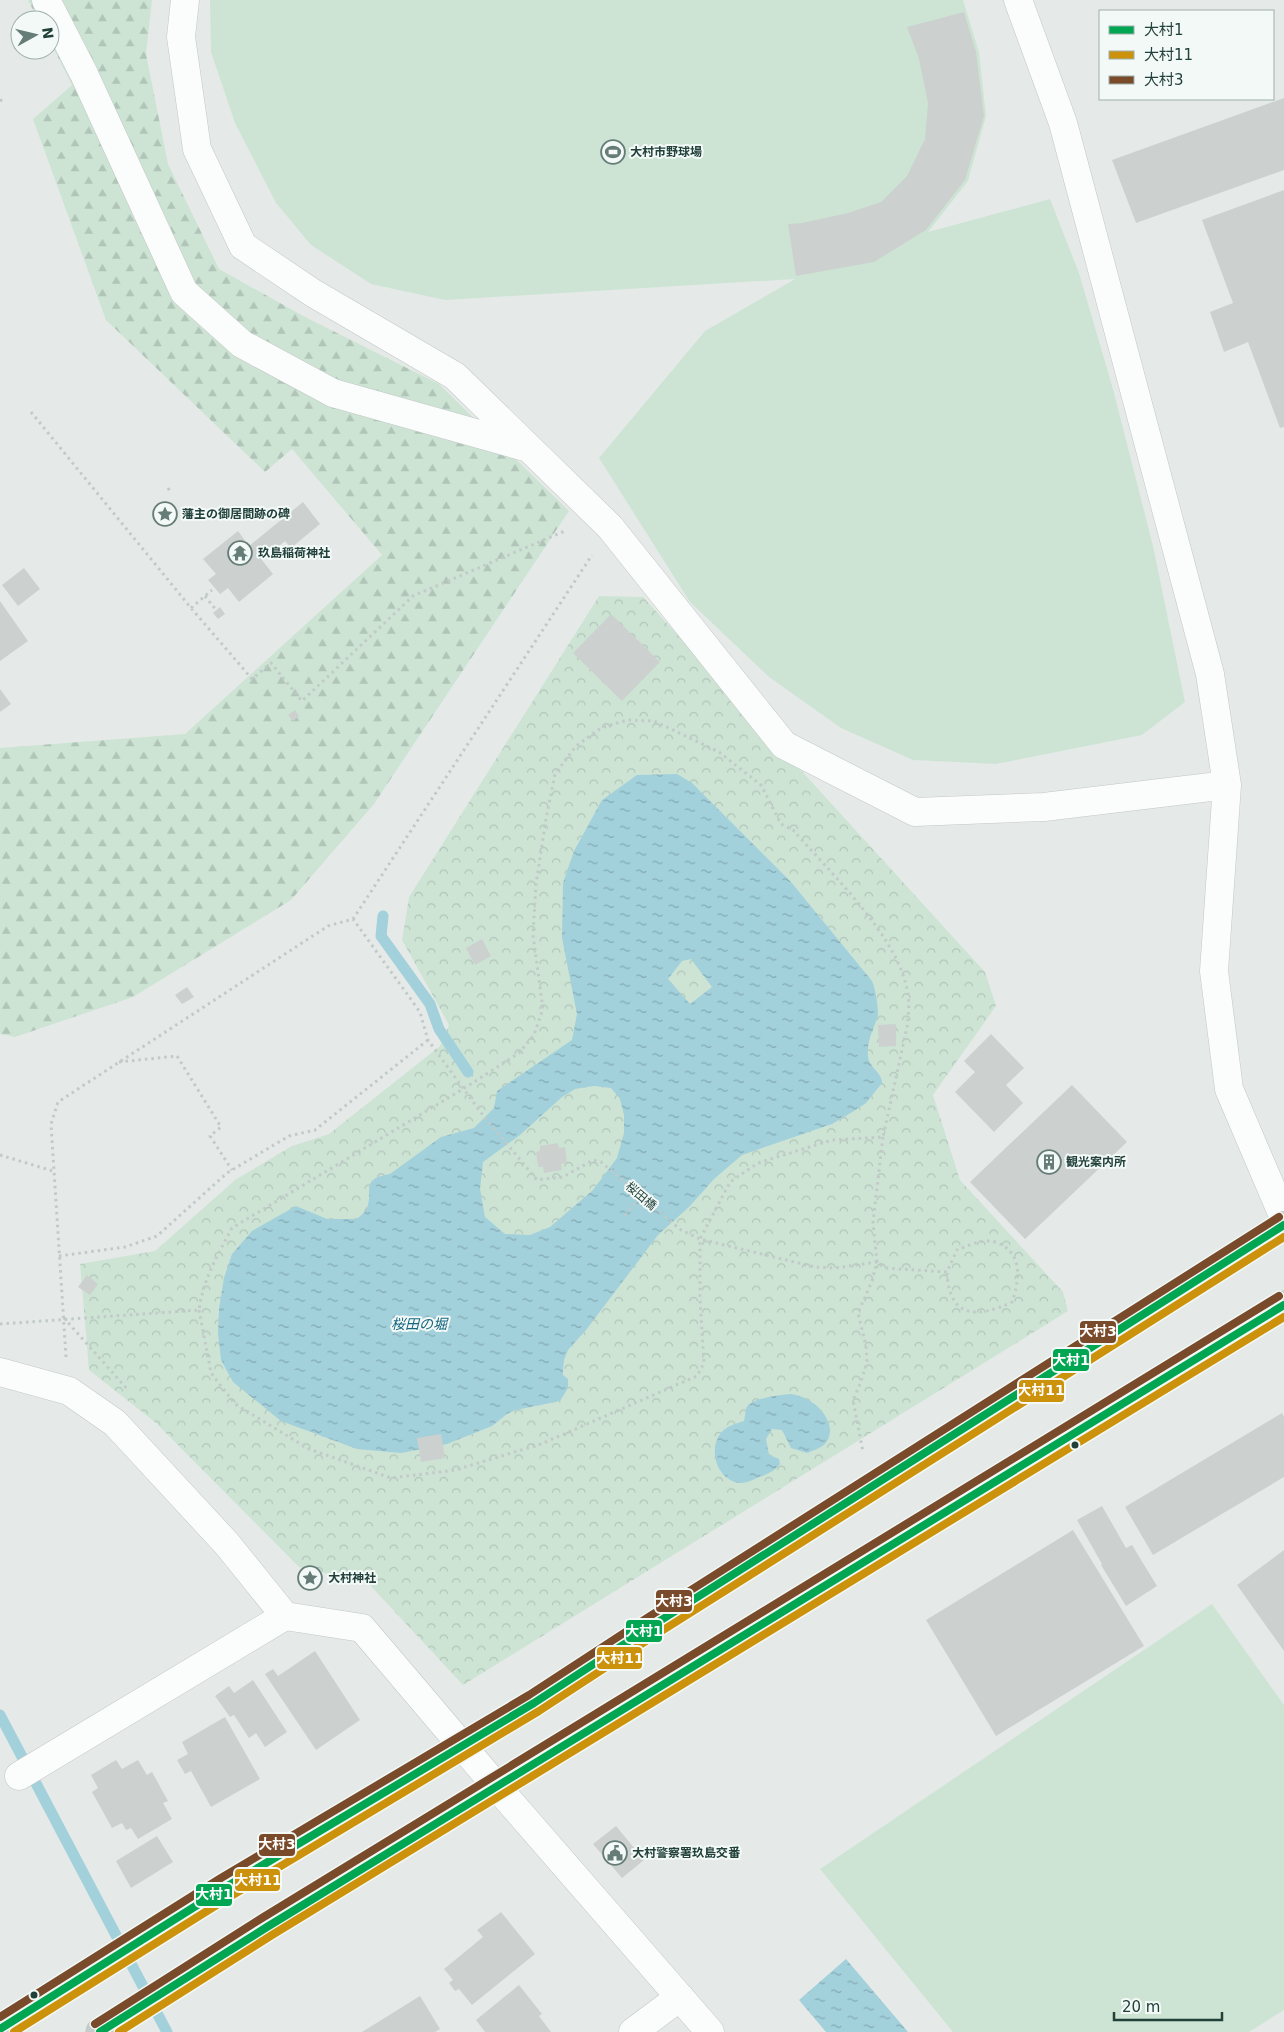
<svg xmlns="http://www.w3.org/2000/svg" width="1284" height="2032" font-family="'DejaVu Sans','Noto Sans JP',sans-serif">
<defs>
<pattern id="forest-firs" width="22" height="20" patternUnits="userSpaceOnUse" patternTransform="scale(1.25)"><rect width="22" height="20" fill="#cde4d5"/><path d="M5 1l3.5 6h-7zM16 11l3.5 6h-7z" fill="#b0c5b8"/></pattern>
<pattern id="park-crowns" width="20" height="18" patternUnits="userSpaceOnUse" patternTransform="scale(1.25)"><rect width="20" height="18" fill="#cde4d5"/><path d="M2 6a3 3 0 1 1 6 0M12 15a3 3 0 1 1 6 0" fill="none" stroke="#b0c5b8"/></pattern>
<pattern id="water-ripples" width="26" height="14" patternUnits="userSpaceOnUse" patternTransform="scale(1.25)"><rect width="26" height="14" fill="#a2d0db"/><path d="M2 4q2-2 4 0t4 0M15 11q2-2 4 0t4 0" fill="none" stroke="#84aab3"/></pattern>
</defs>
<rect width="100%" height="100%" fill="#e5eae8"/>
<path fill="#cde4d5" d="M210 0H963L979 52 986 116 968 181 928 232 1050 199 1079 273 1113 389 1153 546 1185 702 1142 735 996 764 913 760 841 728 769 677 690 602 599 458 705 331 795 279 445 300 371 284 311 245 276 203 235 123 211 52Z
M1212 1604 1284 1705V2010L1249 2032H953L820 1869Z"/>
<path fill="url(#forest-firs)" d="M28 0H152L146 54 168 164 219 269 305 317 439 384 569 511 374 804 291 900 133 997 15 1037 0 1034V748L185 734 382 555 292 449 265 472 106 320 33 119 72 85 50 42V20H38Z"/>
<path fill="url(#park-crowns)" d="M599 596 643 597 985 972 996 1006 933 1095 960 1180 1063 1292 1068 1311 463 1685 368 1583 299 1567 156 1423 89 1370 80 1264 155 1251 235 1180 292 1146 329 1134 440 1046 449 1025 402 940 409 897Z"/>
<path fill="url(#water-ripples)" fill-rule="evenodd" d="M677 774 692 783 791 882 872 981C875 987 880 1013 877 1019 872 1032 867 1041 868 1056 869 1068 882 1072 882 1083L866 1103 854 1111 832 1124 742 1155 714 1179 689 1207 658 1235 586 1330 568 1350 564 1360 563 1369V1375L568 1379V1388L560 1401 516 1410 507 1414 492 1426 447 1444 401 1453 357 1449 281 1421 233 1382 221 1360 218 1333 219 1309 224 1278 232 1254 252 1231 296 1206 327 1219H357C360 1216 364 1213 366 1210 375 1193 358 1179 390 1174L441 1137 474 1128 494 1108 497 1091 572 1040 577 1014 562 938 563 883 574 851 602 800 637 775ZM691 959 712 987 690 1004 668 979 682 961ZM594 1086 611 1088 620 1099 624 1115V1133L617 1158 593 1190 550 1227 530 1235 505 1234 485 1217 480 1189 483 1162 520 1135 562 1097 575 1089Z
M791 1394C796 1395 801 1396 806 1399 820 1405 837 1425 827 1441 823 1448 814 1450 807 1453L791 1448 782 1430 772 1429 766 1439 769 1455 779 1459 780 1464C775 1471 766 1475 757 1478 750 1481 742 1485 735 1482 716 1476 709 1449 720 1434 726 1426 735 1424 744 1421 745 1417 745 1413 746 1409 749 1398 780 1395 791 1394Z
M846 1959 908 2032H826L799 2000Z"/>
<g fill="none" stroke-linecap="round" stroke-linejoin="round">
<path stroke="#a2d0db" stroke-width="11" d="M383 916 381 936 430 1004 439 1029 468 1072
M0 1715 167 2032"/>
</g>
<path fill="#ccd1cf" d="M964 12 976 52 984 116 965 180 926 230 874 262 796 276 788 224 802 223 848 213 881 202 907 176 925 139 928 103 919 59 907 27Z
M1284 98V170L1136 223 1112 160Z
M1284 190V427L1280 428 1248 342 1224 352 1210 312 1233 303 1202 220Z
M303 502 320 524 291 548 285 541 262 560 273 574 239 602 228 588 220 594 208 580 216 574 203 559 238 531 249 546Z
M24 568 40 589 18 606 2 585Z
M0 601 28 641 0 661Z
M220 607 225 614 218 619 213 613Z
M611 614 660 662 622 701 573 653Z
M0 689 11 704 0 712Z
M295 710 299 716 293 721 288 715Z
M482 939 491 956 475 965 466 948Z
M187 987 194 997 182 1004 175 995Z
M896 1024V1046L879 1047 878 1025Z
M991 1034 1024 1068 1006 1085 1023 1103 994 1132 955 1092 975 1072 964 1061Z
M1072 1085 1127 1142 1025 1239 970 1182Z
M558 1143 559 1148 565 1147 567 1163 561 1164 562 1170 544 1173 543 1167H538L536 1152 540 1151V1146Z
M87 1275 98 1284 90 1295 78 1287Z
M1282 1413 1284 1417V1477L1153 1555 1125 1507Z
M441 1434 445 1458 421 1462 417 1438Z
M1102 1506 1126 1548 1132 1545 1157 1586 1126 1606 1101 1565 1102 1564 1077 1520Z
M1073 1530 1144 1646 996 1736 926 1620Z
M1284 1550V1651L1237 1585Z
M315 1651 360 1720 316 1750 265 1674 273 1669 278 1676Z
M253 1680 287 1732 265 1747 256 1733 249 1738 234 1715 230 1717 215 1696 229 1686 234 1693Z
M225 1717 260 1779 211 1807 191 1771 185 1774 177 1760 188 1754 182 1742Z
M116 1760 122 1769 138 1760 147 1775 152 1772 168 1801 163 1803 172 1819 138 1839 131 1828 126 1830 122 1823 112 1828 92 1792 98 1788 91 1775Z
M616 1826 644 1860 622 1878 593 1844Z
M157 1836 173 1862 131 1888 116 1861Z
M501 1912 535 1954 472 2005 459 1989 455 1991 449 1983 453 1980 444 1969 483 1937 477 1930Z
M519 1985 542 2014 539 2016 551 2032H485L476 2020Z
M420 1996 440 2029 435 2032H362Z"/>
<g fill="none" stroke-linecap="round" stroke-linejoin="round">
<g stroke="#c2c7c5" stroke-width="29">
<path id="minor" d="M46 0 84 74 184 292 242 344 333 393 525 447
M185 0 181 37 197 149 243 246 313 293 455 376 610 527 784 745 915 812 1044 807 1227 785
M1018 0 1063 123 1210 674 1227 785 1214 971 1229 1089 1284 1218
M0 1372 69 1391 115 1423 227 1544 285 1616
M19 1776 285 1616 362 1628 497 1787
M633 2032 680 1997"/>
</g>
<g stroke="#c2c7c5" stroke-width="29">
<path id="tertiary" d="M497 1787 710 2032"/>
</g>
<g stroke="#bcc7c4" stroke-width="29">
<path id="trunk" d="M0 2029 226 1887 534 1703 655 1624 1284 1225
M100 2032 267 1927 981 1489 1284 1305"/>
</g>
<path stroke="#c1cac8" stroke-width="3" stroke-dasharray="2.5 4" stroke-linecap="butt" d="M0 101 3 99
M31 412 191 608 252 679 271 663 302 701 413 596 567 530
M168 488 170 491
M205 596 216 610
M191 608 212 590
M119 1062 177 1056 221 1127 210 1136 232 1170
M883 1137 873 1222 877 1262 885 1268 947 1272 957 1250C967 1246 983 1238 995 1242 1023 1251 1020 1279 1012 1302 976 1319 949 1318 947 1272
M0 1155 53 1171
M625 1215 641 1197
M59 1256 125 1247 157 1236 227 1173 289 1136 315 1130 428 1040
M199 1310 211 1373 235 1404 309 1449 391 1478 455 1470 541 1444 697 1376 704 1363 700 1299V1239L681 1230 601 1162 593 1160 563 1177 537 1180 482 1114 428 1040 420 1012 353 919
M64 1318 128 1390
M0 1324 199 1310C203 1280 218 1254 232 1228L463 1089 519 1053 534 1035 543 1009 533 935 536 884 546 819 555 774 576 746 601 728 627 720 654 721 719 752 761 785 781 824 793 830C828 870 894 933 906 985 910 999 909 1013 907 1027L883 1137 832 1140 758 1163 730 1182 700 1239 815 1267 835 1268 877 1262 872 1281 858 1313 866 1346 867 1361 861 1382 853 1400 863 1452
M66 1357 51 1124 58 1102 328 926 353 919 592 555"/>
<use href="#minor" stroke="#fbfcfc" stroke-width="28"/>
<use href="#tertiary" stroke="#fbfcfc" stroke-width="28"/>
<use href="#trunk" stroke="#c4cccb" stroke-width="28"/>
<g stroke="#f3f9f7" stroke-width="11">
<path id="bus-1" d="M0 2029 226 1887 534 1703 655 1624 1284 1225
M100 2032 267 1927 1284 1305"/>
</g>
<g stroke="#f3f9f7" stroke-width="11">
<path id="bus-2" d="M14 2032 231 1896 539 1711 660 1632 1284 1237
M119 2032 272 1935 1284 1317"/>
</g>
<g stroke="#f3f9f7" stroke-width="11">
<path id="bus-3" d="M0 2017 221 1878 529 1695 650 1616 1279 1217
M95 2024 262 1918 1279 1296"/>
</g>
<use href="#bus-1" stroke="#00a651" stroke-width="8"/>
<use href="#bus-2" stroke="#cc920c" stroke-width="8"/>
<use href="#bus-3" stroke="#7a4b2a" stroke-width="8"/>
</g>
<defs>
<g id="stadium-ring" transform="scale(1.25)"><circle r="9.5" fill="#f3f9f7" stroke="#667c77" stroke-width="1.5"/><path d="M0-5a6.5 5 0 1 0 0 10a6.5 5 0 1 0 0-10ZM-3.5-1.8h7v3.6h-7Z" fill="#667c77"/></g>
<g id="sight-ring" transform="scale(1.25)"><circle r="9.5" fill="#f3f9f7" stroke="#667c77" stroke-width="1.5"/><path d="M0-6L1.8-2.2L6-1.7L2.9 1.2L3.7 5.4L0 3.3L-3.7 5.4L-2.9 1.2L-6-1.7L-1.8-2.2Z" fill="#667c77"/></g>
<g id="temple-ring" transform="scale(1.25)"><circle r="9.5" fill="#f3f9f7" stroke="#667c77" stroke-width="1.5"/><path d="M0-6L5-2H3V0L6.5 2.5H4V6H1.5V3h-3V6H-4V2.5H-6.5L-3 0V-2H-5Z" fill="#667c77"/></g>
<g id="building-ring" transform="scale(1.25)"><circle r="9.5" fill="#f3f9f7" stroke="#667c77" stroke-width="1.5"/><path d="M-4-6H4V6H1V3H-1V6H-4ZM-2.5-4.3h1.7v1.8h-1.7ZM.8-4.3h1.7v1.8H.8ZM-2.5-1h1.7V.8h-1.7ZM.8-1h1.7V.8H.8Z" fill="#667c77"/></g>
<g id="civic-ring" transform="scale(1.25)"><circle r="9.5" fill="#f3f9f7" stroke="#667c77" stroke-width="1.5"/><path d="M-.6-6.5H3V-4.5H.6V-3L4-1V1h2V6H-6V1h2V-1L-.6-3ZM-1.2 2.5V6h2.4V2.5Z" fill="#667c77"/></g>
</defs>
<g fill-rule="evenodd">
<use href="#stadium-ring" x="613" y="152"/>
<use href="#sight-ring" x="165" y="514"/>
<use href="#temple-ring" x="240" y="553"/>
<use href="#building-ring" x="1049" y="1162"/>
<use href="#sight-ring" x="310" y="1578"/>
<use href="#civic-ring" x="615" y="1853"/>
</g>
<g fill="#21403a" stroke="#f3f9f7" stroke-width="2">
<circle cx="1075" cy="1445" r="4.5"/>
<circle cx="34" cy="1995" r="4.5"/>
</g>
<g text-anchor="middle" stroke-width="4" stroke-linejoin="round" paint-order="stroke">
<g font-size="12" font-weight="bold" fill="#21403a" stroke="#f3f9f7" text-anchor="start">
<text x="630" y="156">大村市野球場</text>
<text x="182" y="518">藩主の御居間跡の碑</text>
<text x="258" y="557">玖島稲荷神社</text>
<text x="1066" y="1166">観光案内所</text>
<text x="328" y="1582">大村神社</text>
<text x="632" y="1857">大村警察署玖島交番</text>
</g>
<g font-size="12" fill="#21403a" stroke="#f3f9f7">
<text transform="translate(641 1196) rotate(40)" y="4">桜田橋</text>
</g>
<g font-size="14" font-style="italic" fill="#166881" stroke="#f3f9f7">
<text x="419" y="1329">桜田の堀</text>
</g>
</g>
<g stroke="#f3f9f7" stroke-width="2">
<rect x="1079" y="1320" width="38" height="24" rx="5" fill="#7a4b2a"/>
<rect x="1052" y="1348" width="38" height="24" rx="5" fill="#00a651"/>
<rect x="1018" y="1379" width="47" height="24" rx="5" fill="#cc920c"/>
<rect x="655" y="1589" width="38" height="24" rx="5" fill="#7a4b2a"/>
<rect x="625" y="1619" width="38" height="24" rx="5" fill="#00a651"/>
<rect x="596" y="1646" width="47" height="24" rx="5" fill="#cc920c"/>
<rect x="258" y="1833" width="38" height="24" rx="5" fill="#7a4b2a"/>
<rect x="234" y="1868" width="47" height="24" rx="5" fill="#cc920c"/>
<rect x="195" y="1883" width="38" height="24" rx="5" fill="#00a651"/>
</g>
<g font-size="14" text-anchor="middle" font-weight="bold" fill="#fff">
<text x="1098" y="1336">大村3</text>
<text x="1071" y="1365">大村1</text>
<text x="1041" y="1395">大村11</text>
<text x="674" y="1606">大村3</text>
<text x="644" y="1636">大村1</text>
<text x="620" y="1663">大村11</text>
<text x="277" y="1849">大村3</text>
<text x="258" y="1885">大村11</text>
<text x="214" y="1899">大村1</text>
</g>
<rect x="1099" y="10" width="175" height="90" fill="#f3f9f7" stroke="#9fafab"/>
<rect x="1109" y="26" width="25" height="8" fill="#00a651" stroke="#9fafab"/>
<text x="1144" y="35" font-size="15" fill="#21403a">大村1</text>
<rect x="1109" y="51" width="25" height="8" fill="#cc920c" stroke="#9fafab"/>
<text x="1144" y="60" font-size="15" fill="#21403a">大村11</text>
<rect x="1109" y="76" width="25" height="8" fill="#7a4b2a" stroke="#9fafab"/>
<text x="1144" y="85" font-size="15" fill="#21403a">大村3</text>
<g transform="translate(35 35) rotate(82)"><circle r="24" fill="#f3f9f7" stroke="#9fafab"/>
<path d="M0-4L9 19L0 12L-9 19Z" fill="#667c77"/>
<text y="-8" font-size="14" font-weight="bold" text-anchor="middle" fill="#21403a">N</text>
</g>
<path d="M1114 2012v8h108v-8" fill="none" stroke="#21403a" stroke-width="2.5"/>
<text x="1122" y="2012" font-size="15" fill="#21403a" stroke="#f3f9f7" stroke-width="4" paint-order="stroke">20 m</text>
</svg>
